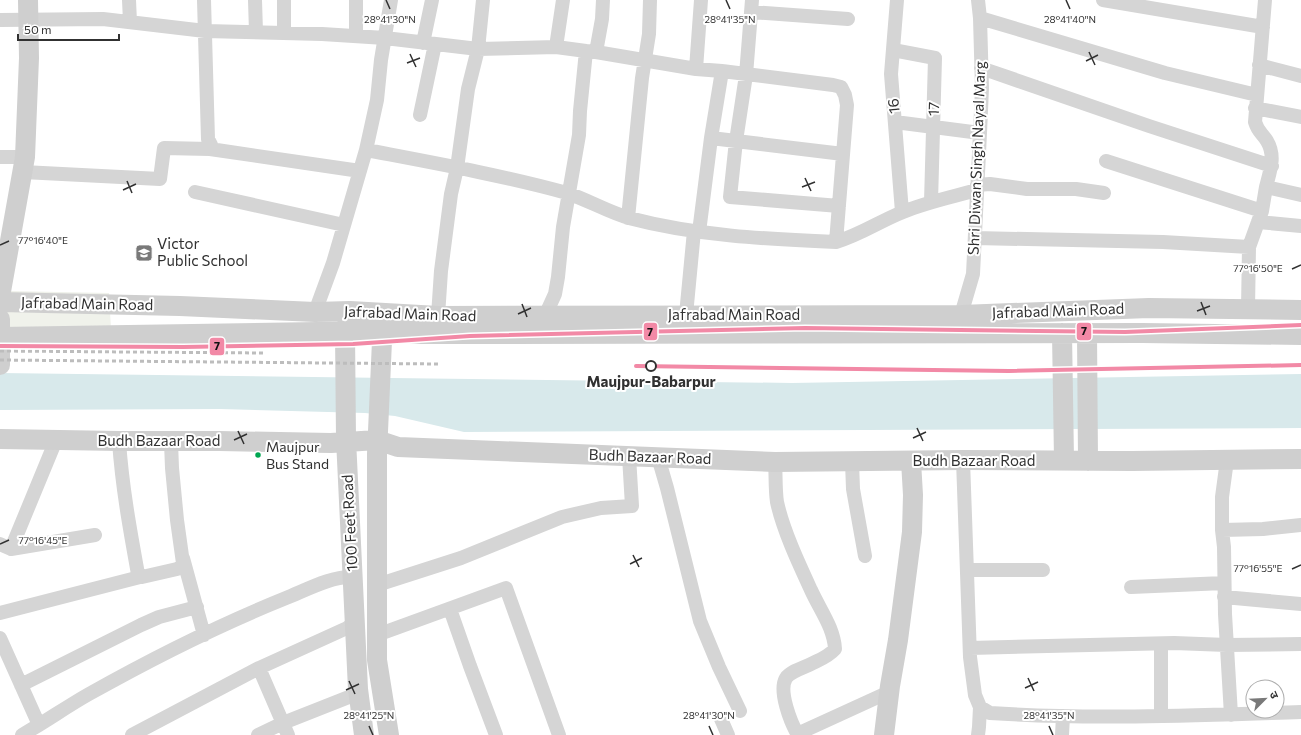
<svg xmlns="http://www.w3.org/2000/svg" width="1301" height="735" font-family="Commissioner,'Noto Sans Devanagari',sans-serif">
<rect width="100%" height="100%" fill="#fff"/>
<path fill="#f0f2eb" d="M10 291 109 293 111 329 0 330Z"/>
<path fill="#d8e9eb" d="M0 373 792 383 1301 374V428L464 432 395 416 365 413 220 409 0 410Z"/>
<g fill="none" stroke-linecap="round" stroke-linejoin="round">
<path stroke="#d5d5d5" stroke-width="14" d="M129 0 130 22
M204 0 208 139 211 145 210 149 360 171
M255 0 256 32
M284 0V33
M356 0V36
M752 0 746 75 736 141 730 197 839 206
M897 0 891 74 902 212
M1103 0 1263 27
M1265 0 1255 122C1258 132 1262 133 1267 141 1276 156 1270 171 1266 187L1301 195
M751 12 848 19
M980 18 1165 73 1257 95
M0 20 103 19 205 31 322 34 385 38 478 49 556 47 586 51
M423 43 432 0
M556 47 563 0
M893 50 935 58 931 202
M596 52 696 69 722 71 833 85 841 87 845 95 847 105 836 242
M1259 65 1301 76
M981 68 1149 126 1272 166
M696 69 701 0
M1255 108 1301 117
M420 115 435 44
M895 122 980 133
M711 138 843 154
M366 150C434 163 501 175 567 193 588 200 608 212 629 218 697 236 766 239 836 242 860 235 880 221 903 212 927 202 952 197 977 190
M0 157H25
M1106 161 1262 211
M23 172 160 179 164 148 210 149
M977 185 990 184 1027 189H1076L1104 193
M195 192 344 225
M628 218 642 78 649 34 650 0
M1258 222 1301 226
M699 232 711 138 722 71
M975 238 1163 242 1249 247
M1248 309 1249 247 1262 211 1266 187
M315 312 333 263 366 150 377 100 381 60 391 0
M686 315 694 231
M961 315 973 274 980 133 982 88 980 18 978 0
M438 316 441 271 451 194 457 168 468 89 478 49 483 0
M545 316 555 294 558 277 563 227 579 135 580 111 586 51 596 52 602 19 603 0
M119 441C122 486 130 530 138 574L142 577 177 569 181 567 183 563 177 520 172 468 171 442
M658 457 667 488 700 621 719 667 740 711
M963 460 970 657 975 695 980 707 979 727 978 735
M1227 460 1222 497V530L1224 547 1225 614 1231 715
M775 462C776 475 775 489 777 502 783 530 799 564 811 590 820 610 834 628 835 649 828 657 819 660 811 664 803 668 791 671 786 678 778 691 791 723 798 735
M852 462 853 489 865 556
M1222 530 1263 529 1301 525
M0 544 11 549 95 535
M11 549 56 440
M183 558 204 635
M967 570H1043
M377 585 461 558 562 517 601 508 632 506 629 456
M1131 587 1224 583
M1224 597 1301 604
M450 609 470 666 496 735
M0 613 140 577
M377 635 506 588 559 735
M0 638 39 725
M1161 644V716
M970 648 1174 643 1227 645 1301 644
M259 668 288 735
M21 685 141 625 159 617 197 607
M980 707 990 713C1094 720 1197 715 1301 712
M721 719 728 735
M797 734 889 692
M22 735C45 722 66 707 89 694 153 658 219 625 286 598 306 590 332 576 352 577
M132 735 259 668 347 628 355 622
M258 735 283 723 359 693
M1062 735 1063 716"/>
<path stroke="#cfcfcf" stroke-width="20" d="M0 297 25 157 29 58 28 0
M0 302 180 306 315 312 350 311 438 316 961 315 1149 308 1301 310
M349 318 345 332 346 439 358 689 364 735
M383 318 377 454V660L389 735
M0 319V365
M1062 333 1064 460
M1087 333 1088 461
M0 337 383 331 422 334 1142 333 1301 335
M0 439 119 441H219L331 443 377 440 398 447 775 462 963 460 1132 461 1301 459
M884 735 890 686 898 640 912 532 913 495 911 461"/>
<path stroke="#bdbdbd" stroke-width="3" stroke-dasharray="4 3" stroke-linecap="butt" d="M0 351 263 353
M0 360 438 364"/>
<g stroke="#fff" stroke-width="7">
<path id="metro-1" d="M0 346 183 347 353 344 470 336 805 328 1125 332 1301 325
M636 366 1009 371 1301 365"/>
</g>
<use href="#metro-1" stroke="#f289a6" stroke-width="4"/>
</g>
<path fill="none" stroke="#313131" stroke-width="1.5" d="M386 0 390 9M726 0 730 9M1066 0 1070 9M1089 52 1095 65M410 54 416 67M1086 61 1098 55M407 63 420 58M805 178 811 191M127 181 132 193M802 187 815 182M123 190 136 184M0 245 9 241M1292 269 1301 265M1201 302 1206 315M522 304 527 317M1197 311 1210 306M518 314 531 308M917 428 923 441M238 431 244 444M913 438 926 432M234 440 247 434M0 544 9 540M633 555 639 567M630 564 642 558M1292 569 1301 565M1028 678 1034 691M349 681 355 694M1025 688 1038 682M346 690 359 684M369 726 373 735M709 726 713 735M1049 726 1053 735"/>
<defs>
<g id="school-square" transform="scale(0.9)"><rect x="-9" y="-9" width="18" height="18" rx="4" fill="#797979" stroke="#fff"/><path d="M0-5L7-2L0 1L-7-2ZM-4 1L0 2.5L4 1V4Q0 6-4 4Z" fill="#fff"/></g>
</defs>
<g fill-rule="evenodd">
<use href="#school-square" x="144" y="253"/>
</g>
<circle fill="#fff" stroke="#313131" stroke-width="2" cx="651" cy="366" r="5"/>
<circle fill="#00a651" stroke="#fff" stroke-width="1.5" cx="258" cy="455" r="3.5"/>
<g text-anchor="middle" stroke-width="4" stroke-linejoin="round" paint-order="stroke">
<g font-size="14" fill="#313131" stroke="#fff" text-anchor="start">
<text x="266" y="452">Maujpur<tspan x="266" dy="17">Bus Stand</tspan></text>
</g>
<g font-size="15" fill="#313131" stroke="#fff">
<text transform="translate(894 106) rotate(-95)" y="5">16</text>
<text transform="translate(934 109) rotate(-88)" y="5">17</text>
<text transform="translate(977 158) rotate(-88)" y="5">Shri Diwan Singh Nayal Marg</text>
<text transform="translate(87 304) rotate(1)" y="5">Jafrabad Main Road</text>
<text transform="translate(1058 311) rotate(-2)" y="5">Jafrabad Main Road</text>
<text transform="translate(410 314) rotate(2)" y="5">Jafrabad Main Road</text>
<text x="734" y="320">Jafrabad Main Road</text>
<text x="159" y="446">Budh Bazaar Road</text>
<text transform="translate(650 457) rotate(2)" y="5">Budh Bazaar Road</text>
<text x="974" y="466">Budh Bazaar Road</text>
<text transform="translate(350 523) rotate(-93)" y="5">100 Feet Road</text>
</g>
<g font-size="15" fill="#313131" stroke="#fff" text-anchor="start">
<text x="157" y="249">Victor<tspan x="157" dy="17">Public School</tspan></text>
</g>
<g font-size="15" font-weight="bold" fill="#313131" stroke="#fff">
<text x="651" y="387">Maujpur-Babarpur</text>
</g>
</g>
<g font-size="10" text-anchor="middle" fill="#313131" stroke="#fff" stroke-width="4" stroke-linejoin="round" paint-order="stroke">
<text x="390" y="23">28°41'30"N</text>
<text x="730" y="23">28°41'35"N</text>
<text x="1070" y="23">28°41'40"N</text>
<text x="43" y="244">77°16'40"E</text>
<text x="1258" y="272">77°16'50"E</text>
<text x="43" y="544">77°16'45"E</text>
<text x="1258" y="572">77°16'55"E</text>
<text x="369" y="719">28°41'25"N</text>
<text x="709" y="719">28°41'30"N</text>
<text x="1049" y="719">28°41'35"N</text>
</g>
<g stroke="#fff" stroke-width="1.5">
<rect x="1076" y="322" width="16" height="19" rx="4" fill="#f289a6"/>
<rect x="643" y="322" width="15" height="19" rx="4" fill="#f289a6"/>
<rect x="209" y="337" width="16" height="19" rx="4" fill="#f289a6"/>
</g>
<g font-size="11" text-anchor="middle" font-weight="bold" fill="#111">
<text x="1084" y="335">7</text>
<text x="650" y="336">7</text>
<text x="217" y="350">7</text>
</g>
<g transform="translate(1265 699) rotate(66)"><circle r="19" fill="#ffffff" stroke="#adadad"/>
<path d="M0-3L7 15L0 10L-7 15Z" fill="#797979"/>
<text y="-6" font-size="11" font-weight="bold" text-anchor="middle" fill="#313131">उ</text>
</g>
<path d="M18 34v6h101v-6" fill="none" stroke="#313131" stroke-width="2"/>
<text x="24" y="34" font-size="12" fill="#313131" stroke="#ffffff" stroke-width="3" paint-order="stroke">50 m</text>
</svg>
